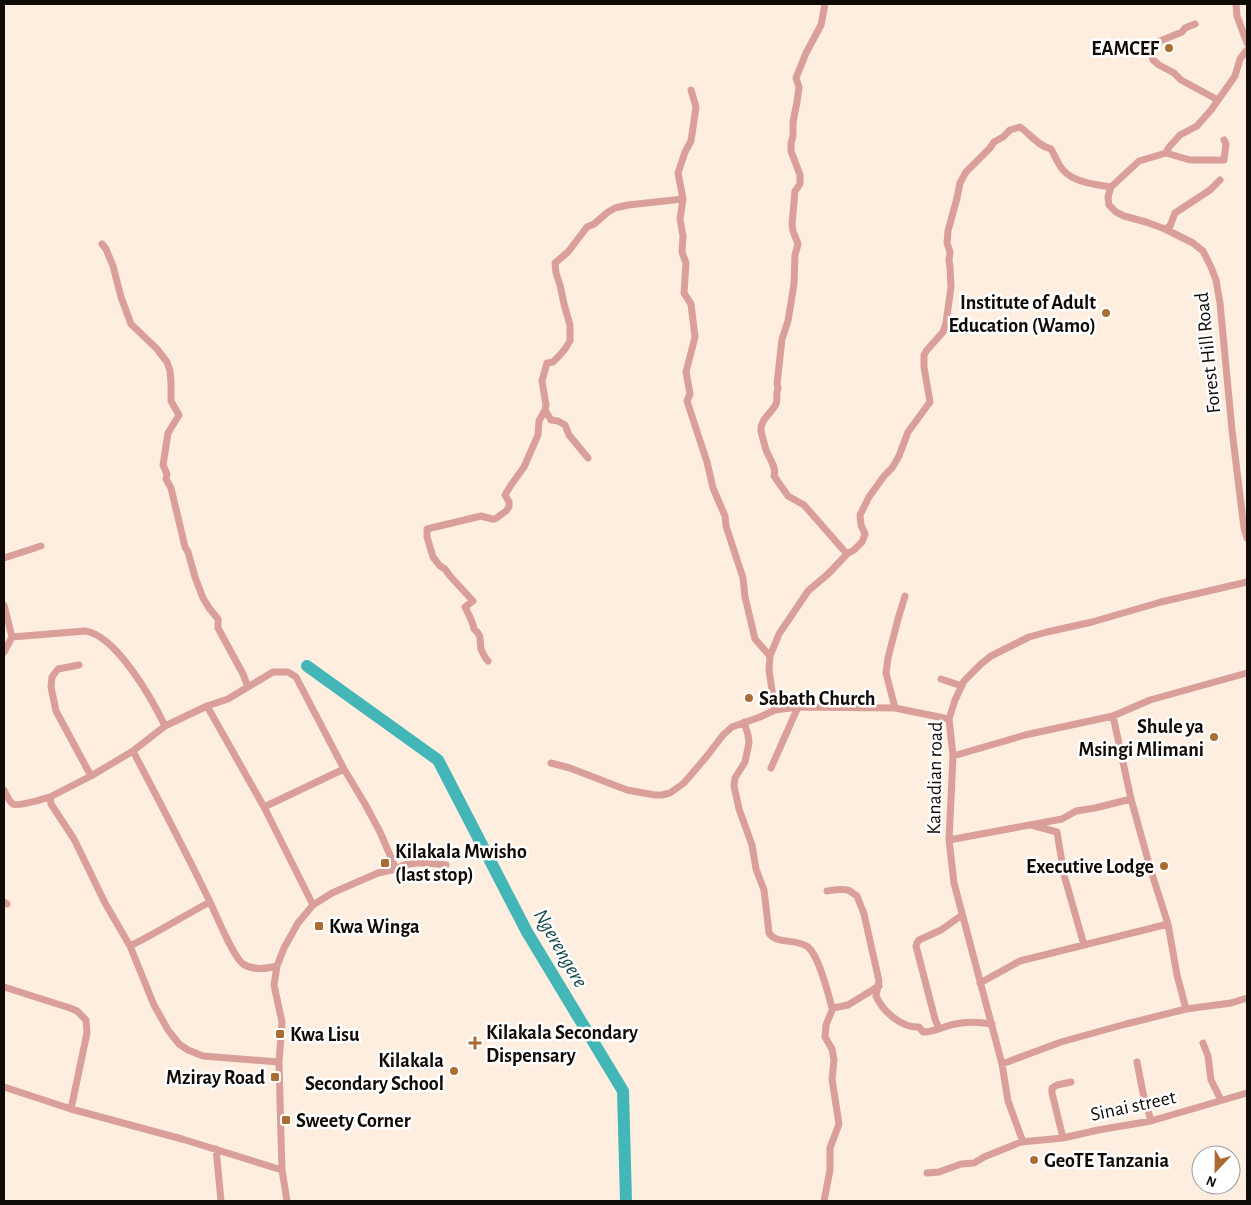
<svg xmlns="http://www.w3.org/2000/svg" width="1251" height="1205" font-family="'Alegreya Sans',sans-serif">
<rect width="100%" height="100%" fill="#fdeee0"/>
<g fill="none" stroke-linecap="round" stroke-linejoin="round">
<path stroke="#43b7b8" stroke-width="12" d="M307 666 438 760 527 932 623 1091 626 1201"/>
<path stroke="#db9f9a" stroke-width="7" d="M825 4 821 25 806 53 796 78 799 87 797 102 793 122V136L791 143V151L800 175V184L795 191 792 224 793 231 798 244 795 255 794 284 788 321 782 339 777 384C779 390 778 386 777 392 776 396 778 400 776 404 772 413 760 419 761 431 762 436 765 446 766 450 769 458 777 468 774 476L788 496 804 505 847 554
M1236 4 1237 16 1247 43
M1195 24 1185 28 1182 32 1160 41 1154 47 1151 53 1153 60 1159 65 1174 73 1181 80 1218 100
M1247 50 1240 59 1235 76 1211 110 1197 126 1180 135 1169 147 1166 153 1139 161 1111 187 1108 197 1109 205 1116 212 1124 216 1146 222 1165 229 1193 243 1203 251 1211 267 1216 280 1220 303 1232 430 1240 496 1244 528 1247 538
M691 90 696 107 691 141 685 152 678 173 683 199 680 219 683 236 682 252 686 263 684 293 691 304 695 337 686 372 690 394 687 401 707 462 713 488 725 516 726 526 743 578 745 597 755 639 770 656
M1166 153 1190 160H1224L1226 144 1224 140
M1165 229 1170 226 1175 213 1210 190 1220 180
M102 244 106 249 113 266 121 297 131 324 157 349 167 362 170 371 171 383V401L179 415 168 433 163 465 167 474 166 479 171 488 185 547 188 552 195 577 203 598 209 608 218 619V628L243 674 248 687
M545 410 551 420 558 421 565 425 569 435 588 458
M4 558 41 546
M4 605 12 637 4 652
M12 637 85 631C116 635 152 699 165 726
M488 661C485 658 483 654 481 649 479 640 483 636 474 629 473 622 468 613 465 607L473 601 450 576 445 569 440 566 433 557 427 537V529L481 516 492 519H495L506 511 509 507V502L505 495 511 485 524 467 538 435 539 421 545 410 546 405 542 381 547 363 553 362 560 355 565 349 570 341V325L564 304 560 285 556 273 555 263 568 252 587 227 594 224 608 212 615 208 628 205 683 199
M79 665 58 669 52 677 51 687 56 711 91 776
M941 679 962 686
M207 706 264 807 313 905
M895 708 886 673 888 658 898 619 905 596
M775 710 769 670 770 656 779 634 808 591 828 574 847 554 854 550 862 542 865 534 861 525 860 515 869 497 884 476 892 468 899 456 908 432 930 402 924 367V355L927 350 943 332 946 323 951 287 950 267 949 261 950 252 947 243 948 231 957 198 960 183 966 172 990 148 994 142 1003 137 1010 130 1020 127C1030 134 1038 146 1051 149 1055 156 1058 164 1063 170 1073 182 1096 185 1111 187
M1113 716 1131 799 1151 871 1168 924 1177 975 1186 1009
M744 722 748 735 749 743 745 762 735 778 734 786 739 809 752 845 756 869 764 890 769 933C776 945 797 938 808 947 819 956 828 993 832 1008
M133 751C159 801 185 850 209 900 216 914 233 957 243 964 252 970 266 969 277 966
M953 756 1025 735 1113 716 1150 700 1247 673
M551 763 570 768 627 790 655 795H662L670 793 684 783 707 756 723 735 732 727 760 717 775 710 798 707 895 708 949 719
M771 768 798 707
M4 790C6 794 9 802 13 804 18 807 43 799 50 797
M264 807 344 769
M1031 825 1057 832 1064 875 1084 945
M949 840 1062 819 1076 811 1095 808 1131 799
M827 891C834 890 844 888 850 891 853 893 855 895 857 896L864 914 879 981 876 996C883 1012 902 1028 919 1027L923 1032C935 1032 944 1026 955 1024 967 1021 980 1022 992 1024
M4 902 7 904
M130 946C157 933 183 916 210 902
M980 983 1020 961 1168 924
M4 987 70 1008 77 1011 86 1020 87 1033 71 1109
M939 1029 935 1019 916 946 917 943 919 940 941 930 962 915
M1203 1043 1208 1056 1211 1080 1221 1100
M279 1062 203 1056 188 1050 179 1044 168 1030 154 1005 130 946 105 903 74 839 51 804 50 797 91 776 133 751 165 726 207 706 228 699 273 672H288L296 677 344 769 365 804 380 832 396 869
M1137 1062 1143 1093 1151 1121
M1002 1064 1061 1042 1126 1024 1186 1009 1231 1003 1247 998
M4 1087 71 1109 182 1139 282 1170
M1063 1138 1052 1093V1088L1057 1085 1071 1082
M1023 1142 1008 1101 1002 1064 954 883 949 840 953 756 949 719 955 700 964 681 981 664 991 656 1029 637 1047 632 1092 622 1161 602 1247 582
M216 1149 221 1201
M927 1173 939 1172 961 1164 974 1163 984 1157 1021 1142 1063 1138 1098 1130 1151 1121 1247 1093
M287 1201 282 1170 281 1137 279 1062 282 1022 274 985 277 966 284 948 298 923 313 905 332 893 378 873 396 869 404 865 416 863H427L446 865
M824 1201 830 1170V1148L839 1124 832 1079 834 1060 832 1049 825 1037 826 1025 833 1008 848 1005 879 986"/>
</g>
<g fill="#ab6c34" stroke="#fff" stroke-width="2">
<circle cx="1169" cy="48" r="5"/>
<circle cx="1106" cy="313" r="5"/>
<circle cx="749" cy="698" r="5"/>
<circle cx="1214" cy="737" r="5"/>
<rect x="380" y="858" width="10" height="10" rx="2.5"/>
<circle cx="1164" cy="866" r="5"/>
<rect x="314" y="921" width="10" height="10" rx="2.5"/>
<rect x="275" y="1029" width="10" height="10" rx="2.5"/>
<path d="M472.5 1035.5h5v5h5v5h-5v5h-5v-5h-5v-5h5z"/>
<circle cx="454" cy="1071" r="5"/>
<rect x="270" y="1072" width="10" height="10" rx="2.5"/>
<rect x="281" y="1115" width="10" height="10" rx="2.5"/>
<circle cx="1034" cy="1160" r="5"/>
</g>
<g text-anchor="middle" stroke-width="5" stroke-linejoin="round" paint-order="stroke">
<g font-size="20" font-weight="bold" fill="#100b07" stroke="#fff" text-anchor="start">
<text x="1159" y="55" text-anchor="end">EAMCEF</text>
<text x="1096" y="309" text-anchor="end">Institute of Adult<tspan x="1096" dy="23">Education (Wamo)</tspan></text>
<text x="759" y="705">Sabath Church</text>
<text x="1204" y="733" text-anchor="end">Shule ya<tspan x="1204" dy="23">Msingi Mlimani</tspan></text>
<text x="395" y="858">Kilakala Mwisho<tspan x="395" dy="23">(last stop)</tspan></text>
<text x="1154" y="873" text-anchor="end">Executive Lodge</text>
<text x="329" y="933">Kwa Winga</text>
<text x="486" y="1039">Kilakala Secondary<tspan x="486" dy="23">Dispensary</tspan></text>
<text x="290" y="1041">Kwa Lisu</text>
<text x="444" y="1067" text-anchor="end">Kilakala<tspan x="444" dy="23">Secondary School</tspan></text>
<text x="265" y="1084" text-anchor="end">Mziray Road</text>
<text x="296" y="1127">Sweety Corner</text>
<text x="1044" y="1167">GeoTE Tanzania</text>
</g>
<g font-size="20" fill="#100b07" stroke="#fff">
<text transform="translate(1207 353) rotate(-96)" y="7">Forest Hill Road</text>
<text transform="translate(934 778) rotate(-89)" y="7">Kanadian road</text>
<text transform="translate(1133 1105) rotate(-12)" y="7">Sinai street</text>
</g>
<g font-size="21" font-style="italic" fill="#134647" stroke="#fff">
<text transform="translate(561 948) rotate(60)" y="7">Ngerengere</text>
</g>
</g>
<rect width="1251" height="1205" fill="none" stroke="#100b07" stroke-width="10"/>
<g transform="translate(1216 1170) rotate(202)"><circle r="24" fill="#ffffff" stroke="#9f9d9c"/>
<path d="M0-4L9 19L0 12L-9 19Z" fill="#ab6c34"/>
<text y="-8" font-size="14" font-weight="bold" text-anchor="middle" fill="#100b07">N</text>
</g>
</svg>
